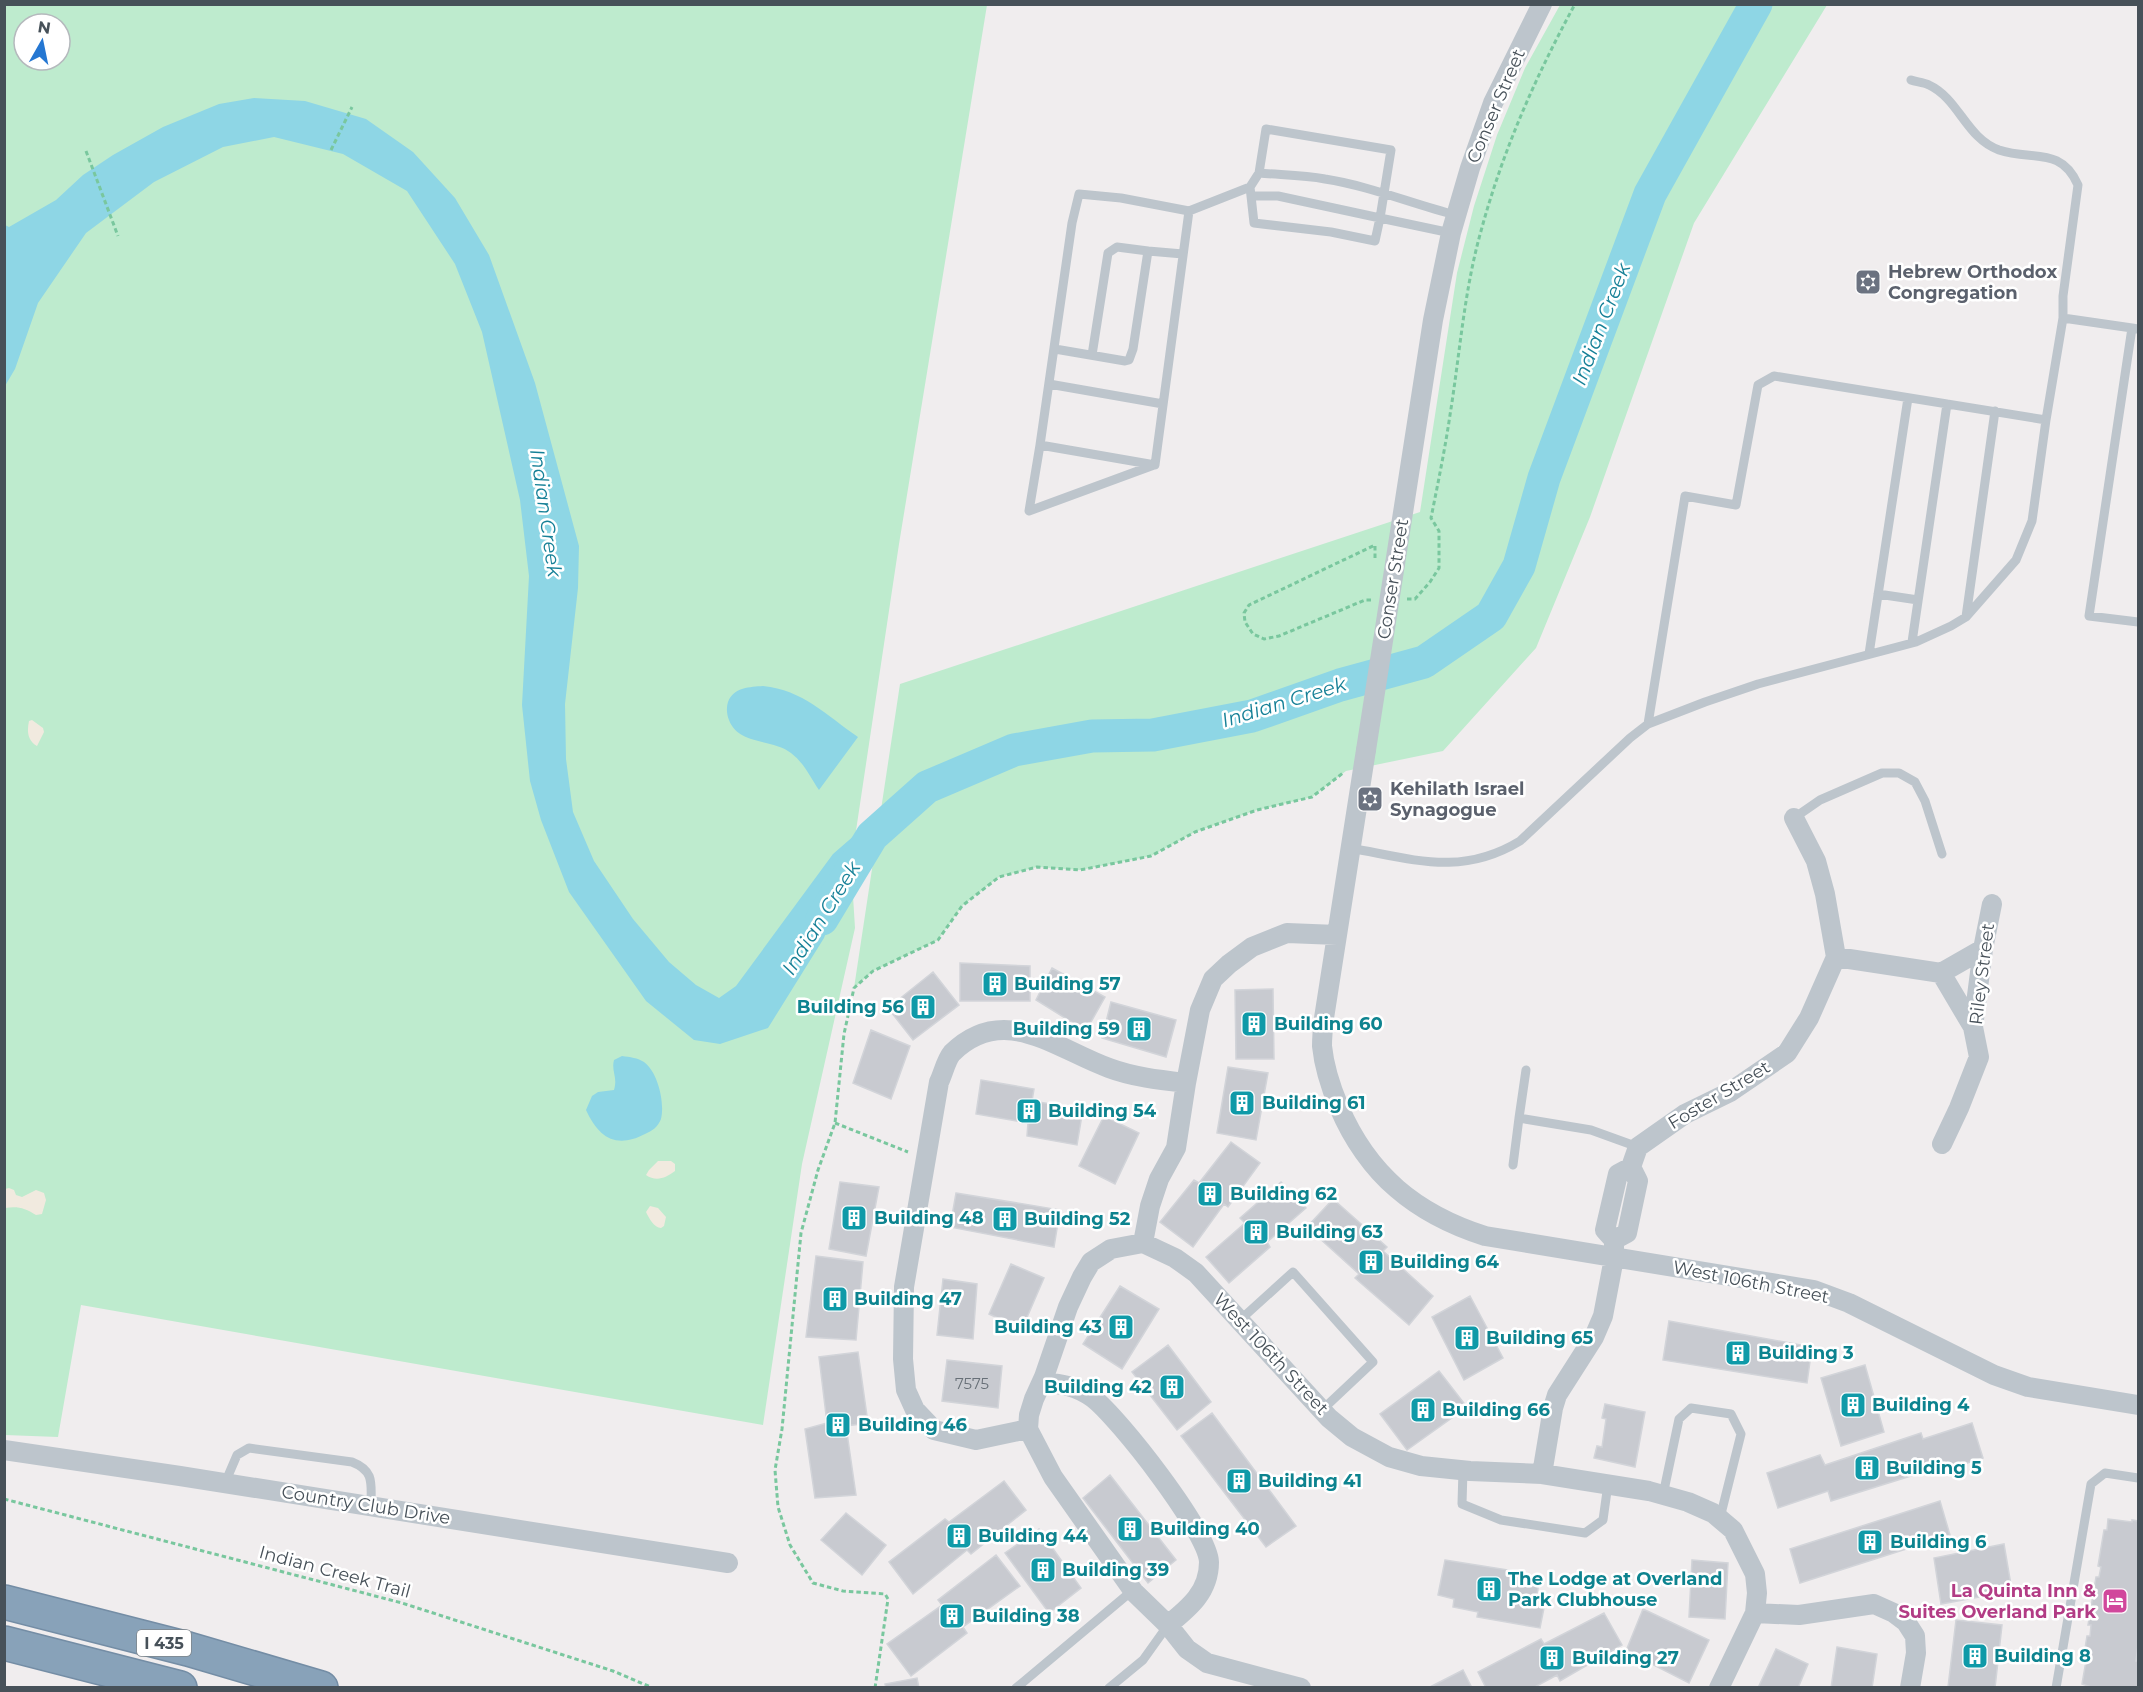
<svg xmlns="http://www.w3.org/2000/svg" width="2143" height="1692" font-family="Montserrat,sans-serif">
<rect width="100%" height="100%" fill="#f0edee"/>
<path fill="#beebce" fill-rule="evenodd" d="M5 5H987L899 544 851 864 855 928 802 1164 763 1425 81 1305 58 1437 5 1435ZM24 24H60V60H24Z
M1560 5H1827L1694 223 1590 517 1536 648 1443 751 1346 771 1312 797 1257 810 1195 832 1151 856 1080 870 1037 867 999 877 962 906 938 940 873 971 854 988 900 684 1420 512 1457 273 1474 206 1497 135 1525 68Z"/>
<path fill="#f1eadf" d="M32 720 43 728 44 732 37 746C27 740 27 731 29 721Z
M658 1161H671L675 1164V1171C666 1178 656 1182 646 1175L649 1170Z
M9 1188 14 1190 16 1195 22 1197 36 1190 44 1193 46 1200 42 1214 36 1215C25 1208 18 1206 5 1208V1189Z
M650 1206 658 1208 666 1217 664 1226 661 1228C654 1228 649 1218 646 1212Z"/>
<path fill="#8ed6e5" d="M254 98 305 101 366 119 413 152 455 198 489 255 535 383 579 546 578 588 565 704 566 759 573 812 594 861 633 919 669 962 696 985 719 998 736 986 833 854 856 834 851 864 824 938 768 1028 720 1044 694 1040 646 1001 569 892 541 820 530 781 522 705 529 576 520 500 482 332 455 264 407 191 343 154 274 137 223 147 154 182 86 233 38 303 15 369 5 386V225L9 227 56 200 83 175 113 155 163 127 219 104Z
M763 686C803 690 826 715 858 737L819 790C810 777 805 764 791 753 773 739 738 745 729 720 727 715 726 708 728 702 734 687 750 687 763 686Z
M622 1056C630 1057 638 1058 644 1062 658 1072 665 1103 661 1119 658 1127 652 1131 645 1134 616 1149 599 1138 586 1110L592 1096 598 1092 614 1090C618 1077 611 1071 614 1060Z"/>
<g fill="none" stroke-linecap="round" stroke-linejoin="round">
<path stroke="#8ed6e5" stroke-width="33" d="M822 919 872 836 927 787 1014 750 1092 736 1153 735 1252 716 1340 685 1424 662 1491 616 1519 566 1544 478 1650 194 1756 4"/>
</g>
<path fill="#c8cad0" stroke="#d2d4d9" stroke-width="1.5" d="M960 963 1030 966V1001H960Z
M1052 968 1105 997 1086 1031 1036 1000Z
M933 972 959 1005 913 1040 888 1008Z
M1273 989 1274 1059H1236L1235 990Z
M1111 1002 1176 1020 1166 1057 1102 1038Z
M871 1030 910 1046 891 1099 853 1083Z
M1228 1067 1268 1073 1256 1140 1217 1133Z
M981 1080 1034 1089 1032 1101 1083 1109 1077 1145 1027 1136 1028 1123 976 1114Z
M1104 1116 1139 1133 1115 1184 1079 1166Z
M1231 1142 1260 1163 1228 1207 1224 1204 1193 1247 1160 1222 1194 1180 1199 1183Z
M840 1182 879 1187 866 1256 829 1249Z
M1281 1182 1306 1208 1267 1242 1270 1247 1229 1283 1206 1257 1245 1223 1240 1218Z
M956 1193 1060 1210 1054 1247 950 1227Z
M1333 1199 1387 1247 1383 1251 1433 1296 1409 1325 1355 1278 1359 1274 1307 1227Z
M816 1256 863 1262 856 1340 806 1337Z
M1011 1264 1044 1278 1022 1329 989 1314Z
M943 1279 977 1284 973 1339 937 1335Z
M1120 1286 1159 1309 1122 1369 1083 1344Z
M1470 1296 1503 1358 1464 1380 1432 1317Z
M1669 1321 1812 1347 1807 1383 1663 1360Z
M1168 1345 1211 1402 1177 1430 1132 1372Z
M858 1352 868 1423 846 1426 856 1495 815 1498 805 1429 827 1423 819 1357Z
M947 1360 1002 1366 998 1408 942 1401Z
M1865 1365 1884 1432 1841 1446 1821 1378Z
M1439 1371 1467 1407 1407 1450 1380 1414Z
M1605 1404 1645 1412 1635 1467 1594 1458 1597 1446 1602 1447 1606 1419 1602 1418Z
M1212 1413 1296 1526 1266 1547 1181 1436Z
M1972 1423 1983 1458 1932 1474 1930 1470 1831 1501 1828 1491 1778 1508 1767 1473 1820 1455 1825 1465 1921 1433 1923 1439Z
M1110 1475 1176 1560 1148 1583 1083 1498Z
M1004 1481 1026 1510 971 1554 967 1550 913 1594 889 1562 945 1519 949 1522Z
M1940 1501 1950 1535 1800 1583 1790 1549Z
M846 1513 886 1545 862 1575 821 1540Z
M2108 1519 2132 1522V1520L2138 1521V1645L2136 1661H2138V1688H2094L2082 1684 2086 1661H2083L2087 1636H2090L2091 1625H2088L2096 1577H2099L2101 1567 2098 1566 2104 1530H2107Z
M1039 1529 1081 1588 1049 1613 1005 1553Z
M2004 1544 2012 1591 1941 1604 1934 1558Z
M996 1555 1020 1586 963 1627 967 1633 911 1676 887 1644 942 1605 938 1600Z
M1445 1560 1521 1572 1520 1578 1539 1582 1537 1595 1546 1598 1540 1628 1477 1617 1478 1612 1453 1607 1454 1599 1438 1595Z
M1692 1560 1728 1563 1725 1619 1689 1617Z
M1643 1609 1709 1640 1689 1683 1626 1651Z
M1604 1613 1622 1645 1560 1681 1557 1675 1533 1688H1486L1478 1672 1541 1639 1544 1644Z
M1956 1620 2002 1625 1995 1688 1948 1687Z
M1837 1647 1877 1654 1872 1688H1831Z
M1776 1649 1808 1664 1798 1688H1758Z
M1463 1670 1472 1688H1428Z
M917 1678 919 1688H886L885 1684Z"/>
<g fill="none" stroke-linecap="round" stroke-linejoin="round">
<g stroke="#748da5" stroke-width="36">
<path id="motorway" d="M4 1602 188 1649 321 1688
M4 1643 180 1688"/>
</g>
<path stroke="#79c79e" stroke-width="3" stroke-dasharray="4.5 3" stroke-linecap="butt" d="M331 150 352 107
M86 151 118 236
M1407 599H1415L1430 582 1439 568V531L1431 518C1438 483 1445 449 1450 415 1460 353 1464 291 1481 231 1503 150 1535 78 1575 4
M1371 600H1365L1279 636 1264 639 1253 634 1245 622 1244 613 1249 605 1375 545V560
M835 1123 908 1152
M4 1499 402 1603 613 1671 653 1688
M875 1688 888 1599 885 1594 843 1591 813 1583 790 1545 778 1507 775 1470 782 1429 801 1233 818 1170 835 1123 844 1034 854 988 873 971 938 940 962 906 999 877 1037 867 1080 870 1151 856 1195 832 1257 810 1312 797 1343 773"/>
<path stroke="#bdc5cc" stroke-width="9" d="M1911 80C1916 82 1923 82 1929 85 1959 99 1966 138 1999 150 2032 161 2061 146 2078 185L2063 296V318
M1259 173C1281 175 1303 175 1325 179 1370 186 1412 204 1456 215
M1251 196H1278L1380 218 1375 241 1331 232 1254 223 1250 187 1259 173 1266 129 1391 150 1380 218 1451 233
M1189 211 1121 198 1079 194 1072 223 1040 445 1155 465 1189 211 1250 187
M2138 329 2132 328 2089 616 2138 622
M1055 349 1125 361 1129 360 1133 349 1148 251 1183 254
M1092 355 1108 253 1117 247 1148 251
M1049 384 1163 404
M2046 420 2063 318 2132 328
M1040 445 1029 511 1154 465
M1878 594 1918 600
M1966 617 1995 411
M1912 642 1947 404
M1869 654 1908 398
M1794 818 1820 800 1882 773H1899L1915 782 1925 801 1942 854
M1350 848C1413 859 1461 877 1520 841L1630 738 1648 724 1705 702 1758 684 1916 642 1951 626 1966 617 2016 560 2032 521 2046 420 1774 376 1758 385 1736 505 1685 496 1648 724
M1526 1070 1519 1118 1591 1130 1638 1147
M1513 1165 1519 1118
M1240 1320 1293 1272 1373 1362 1322 1410
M1463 1470 1462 1504 1501 1520 1585 1533 1603 1520 1608 1484
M225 1483 237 1455 249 1448 352 1462C375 1471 371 1484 371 1506
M1663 1495 1679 1419 1691 1408 1731 1414 1741 1434 1720 1518
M1016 1688 1133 1590
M1109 1688 1143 1660 1168 1625
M2056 1688 2091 1484 2105 1473 2138 1478"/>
<path stroke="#bdc5cc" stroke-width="20" d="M1395 564 1433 320 1451 233 1470 168 1493 103 1542 4
M1366 750 1324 1018C1323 1027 1322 1037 1322 1046 1324 1066 1331 1088 1339 1107 1368 1175 1416 1214 1485 1236L1814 1290 1849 1303 1994 1375 2028 1387 2138 1405
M1836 957 1941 973 1983 949
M1941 973 1973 1027
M1942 1144 1959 1108 1979 1057 1973 1027 1983 949 1992 904
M1614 1240 1627 1233 1638 1181 1631 1167
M1143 1243 1150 1206 1159 1179 1176 1148 1186 1083 1200 1010 1213 979 1229 964 1252 947 1287 933 1337 935
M1042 1382C1061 1384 1077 1386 1093 1398 1119 1418 1208 1532 1209 1562 1209 1592 1189 1608 1168 1625
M1028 1429 976 1440 934 1430 915 1410 906 1390 903 1359 904 1287 939 1082C943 1074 946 1060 952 1053 1004 1002 1056 1049 1109 1068 1133 1077 1160 1080 1186 1083
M4 1450 180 1476 728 1563
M1542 1474 1553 1408 1557 1395 1594 1337 1603 1316 1614 1258V1240L1605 1230 1618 1174 1631 1167 1638 1147 1685 1114 1730 1092 1787 1053 1809 1018 1836 957 1825 894 1816 861 1794 818
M1755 1613 1799 1615 1874 1604 1894 1613 1906 1622 1915 1636 1916 1653 1910 1688
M1301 1688 1207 1663 1187 1649 1168 1625 1134 1592 1053 1477 1028 1429 1029 1415 1034 1399 1044 1377 1068 1307 1082 1277 1091 1262 1111 1249 1143 1243 1175 1258 1196 1273 1329 1418 1352 1437 1389 1457 1421 1466 1470 1471 1542 1474 1649 1491 1688 1502 1713 1513 1733 1530 1755 1574 1757 1593 1755 1613 1719 1688"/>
<use href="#motorway" stroke="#88a2b9" stroke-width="33"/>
<path stroke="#bdc5cc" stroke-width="20" d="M1366 750 1395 564"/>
</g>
<defs>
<g id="synagogue-square" transform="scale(1.35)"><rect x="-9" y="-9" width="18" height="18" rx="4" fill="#6b7280" stroke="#fff"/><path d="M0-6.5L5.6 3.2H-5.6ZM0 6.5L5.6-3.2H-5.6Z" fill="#fff"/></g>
<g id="building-square" transform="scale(1.35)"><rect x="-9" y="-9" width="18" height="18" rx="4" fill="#0f9aa8" stroke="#fff"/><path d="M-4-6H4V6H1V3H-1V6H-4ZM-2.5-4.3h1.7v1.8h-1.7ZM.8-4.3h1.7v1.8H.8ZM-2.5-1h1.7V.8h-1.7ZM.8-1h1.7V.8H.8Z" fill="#fff"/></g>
<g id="hotel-square" transform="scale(1.35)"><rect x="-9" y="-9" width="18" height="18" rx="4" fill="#d1479c" stroke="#fff"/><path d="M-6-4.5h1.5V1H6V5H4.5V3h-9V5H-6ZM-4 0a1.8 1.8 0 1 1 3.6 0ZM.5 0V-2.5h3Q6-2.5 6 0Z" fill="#fff"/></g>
</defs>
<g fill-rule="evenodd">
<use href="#synagogue-square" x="1868" y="282"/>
<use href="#synagogue-square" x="1370" y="799"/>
<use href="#building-square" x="995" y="984"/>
<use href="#building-square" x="923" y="1007"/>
<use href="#building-square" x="1254" y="1024"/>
<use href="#building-square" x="1139" y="1029"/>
<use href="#building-square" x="1242" y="1103"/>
<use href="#building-square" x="1029" y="1111"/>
<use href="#building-square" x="1210" y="1194"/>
<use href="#building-square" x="854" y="1218"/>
<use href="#building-square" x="1005" y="1219"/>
<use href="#building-square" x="1256" y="1232"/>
<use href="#building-square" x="1371" y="1262"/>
<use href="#building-square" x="835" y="1299"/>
<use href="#building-square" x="1121" y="1327"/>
<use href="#building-square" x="1467" y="1338"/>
<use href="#building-square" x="1738" y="1353"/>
<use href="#building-square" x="1172" y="1387"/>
<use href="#building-square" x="1853" y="1405"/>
<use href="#building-square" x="1423" y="1410"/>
<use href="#building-square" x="838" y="1425"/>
<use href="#building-square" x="1867" y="1468"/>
<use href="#building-square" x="1239" y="1481"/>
<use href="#building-square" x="1130" y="1529"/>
<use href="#building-square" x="959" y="1536"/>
<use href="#building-square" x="1870" y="1542"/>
<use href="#building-square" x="1043" y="1570"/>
<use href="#building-square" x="1489" y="1589"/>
<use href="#hotel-square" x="2115" y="1601"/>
<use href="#building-square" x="952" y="1616"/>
<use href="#building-square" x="1975" y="1656"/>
<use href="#building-square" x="1552" y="1658"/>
</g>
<g text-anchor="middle" stroke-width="5" stroke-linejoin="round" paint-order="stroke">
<g font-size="15" fill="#676f77">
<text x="972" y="1389">7575</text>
</g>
<rect fill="#fff" stroke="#7e858b" stroke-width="1.5" x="137" y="1630" width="54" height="26" rx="4.5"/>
<g font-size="16" font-weight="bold" fill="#475159">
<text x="164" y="1649">I 435</text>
</g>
<g font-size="18" fill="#475159" stroke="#fff">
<text transform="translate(1496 106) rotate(-67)" y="6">Conser Street</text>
<text transform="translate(1393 579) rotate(-81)" y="6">Conser Street</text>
<text transform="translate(1982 974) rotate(-83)" y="6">Riley Street</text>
<text transform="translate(1719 1095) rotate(-31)" y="6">Foster Street</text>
<text transform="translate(1751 1282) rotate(11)" y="6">West 106th Street</text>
<text transform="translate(1271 1354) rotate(47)" y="6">West 106th Street</text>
<text transform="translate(366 1505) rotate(9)" y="6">Country Club Drive</text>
<text transform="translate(335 1572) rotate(15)" y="6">Indian Creek Trail</text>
</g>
<g font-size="18" font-weight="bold" fill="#5b616d" stroke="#fff" text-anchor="start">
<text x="1888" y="278">Hebrew Orthodox<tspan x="1888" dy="21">Congregation</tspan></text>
<text x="1390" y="795">Kehilath Israel<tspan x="1390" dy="21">Synagogue</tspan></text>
</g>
<g font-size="18" font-weight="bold" fill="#0d838f" stroke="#fff" text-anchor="start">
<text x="1014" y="990">Building 57</text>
<text x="904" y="1013" text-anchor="end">Building 56</text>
<text x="1274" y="1030">Building 60</text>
<text x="1120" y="1035" text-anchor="end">Building 59</text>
<text x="1262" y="1109">Building 61</text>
<text x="1048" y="1117">Building 54</text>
<text x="1230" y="1200">Building 62</text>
<text x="874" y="1224">Building 48</text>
<text x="1024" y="1225">Building 52</text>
<text x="1276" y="1238">Building 63</text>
<text x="1390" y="1268">Building 64</text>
<text x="854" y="1305">Building 47</text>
<text x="1102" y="1333" text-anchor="end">Building 43</text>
<text x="1486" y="1344">Building 65</text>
<text x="1758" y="1359">Building 3</text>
<text x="1152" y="1393" text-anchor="end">Building 42</text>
<text x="1872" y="1411">Building 4</text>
<text x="1442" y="1416">Building 66</text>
<text x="858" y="1431">Building 46</text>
<text x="1886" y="1474">Building 5</text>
<text x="1258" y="1487">Building 41</text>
<text x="1150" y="1535">Building 40</text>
<text x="978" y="1542">Building 44</text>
<text x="1890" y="1548">Building 6</text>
<text x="1062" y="1576">Building 39</text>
<text x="1508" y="1585">The Lodge at Overland<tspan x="1508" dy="21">Park Clubhouse</tspan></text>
<text x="972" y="1622">Building 38</text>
<text x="1994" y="1662">Building 8</text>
<text x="1572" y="1664">Building 27</text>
</g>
<g font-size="18" font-weight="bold" fill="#b23c85" stroke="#fff" text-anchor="end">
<text x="2096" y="1597">La Quinta Inn &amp;<tspan x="2096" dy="21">Suites Overland Park</tspan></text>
</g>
<g font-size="20" font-style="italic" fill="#168097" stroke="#fff">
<text transform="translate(1601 324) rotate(-69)" y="7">Indian Creek</text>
<text transform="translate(546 513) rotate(82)" y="7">Indian Creek</text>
<text transform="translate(1284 702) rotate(-17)" y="7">Indian Creek</text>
<text transform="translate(821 918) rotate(-58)" y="7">Indian Creek</text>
</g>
</g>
<rect width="2143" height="1692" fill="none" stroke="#475159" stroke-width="12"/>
<g transform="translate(42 42) rotate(9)"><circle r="28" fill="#ffffff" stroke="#b5b9bd" stroke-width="1.5"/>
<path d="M0-4.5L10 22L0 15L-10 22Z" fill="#2577d2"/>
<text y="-9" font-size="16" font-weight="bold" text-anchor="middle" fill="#475159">N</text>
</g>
</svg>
